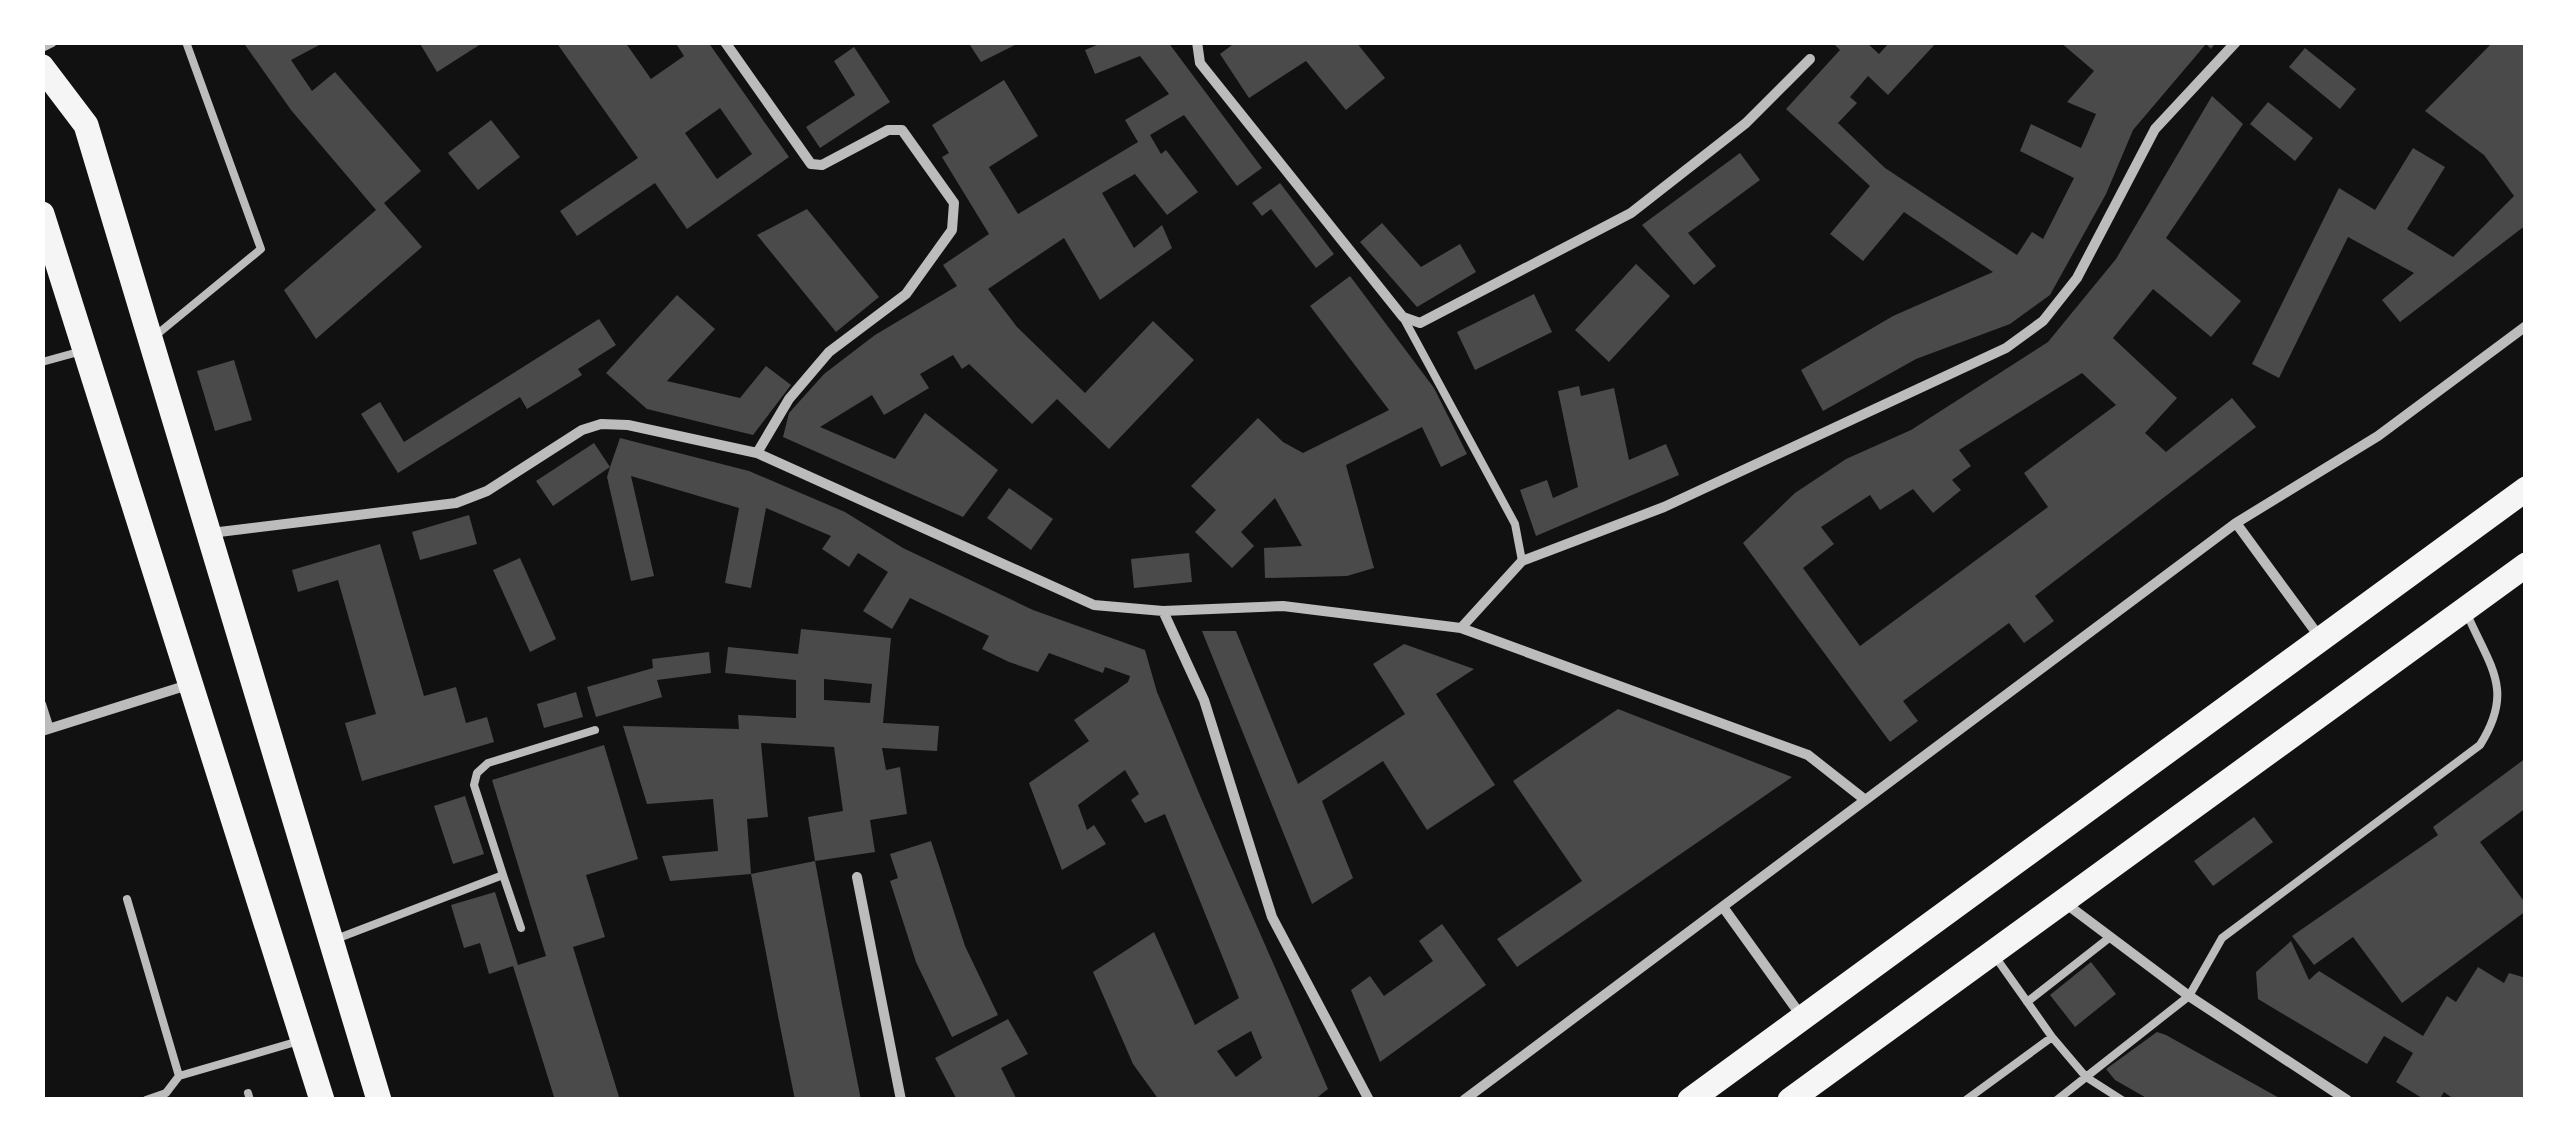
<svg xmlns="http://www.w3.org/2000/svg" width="2568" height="1142" font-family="'Fira Sans',sans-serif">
<rect width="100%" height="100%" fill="#111"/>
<path fill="#4a4a4a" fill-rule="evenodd" d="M243 42H325L291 60 312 91 335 72 421 171 384 203 422 247 316 339 284 290 376 210 291 110Z
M419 42H484L437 72Z
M556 42H625L651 79 684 56 675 42H708L789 157 687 229 655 183 577 236 560 211 638 158ZM720 108 752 154 717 179 685 133Z
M968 42H1021L981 62Z
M1104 42H1168L1262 168 1237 186 1184 115 1150 135 1161 154 1166 150 1198 192 1167 215 1135 174 1102 193 1134 248 1162 225 1172 248 1100 300 1064 238 988 289 1017 327 1085 393 1153 321 1194 360 1109 449 1057 399 1032 424 969 364 962 369 953 355 920 374 929 388 884 415 872 395 820 427 895 459 925 413 998 470 963 517 783 437 789 413 824 374 875 335 957 286 943 265 989 234 942 157 949 153 932 125 1004 80 1038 136 989 167 1018 214 1138 142 1125 120 1169 94 1140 56 1095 74 1085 50Z
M1236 42H1356L1385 78 1346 110 1306 61 1249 98 1220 54Z
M1832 42H1866L1879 54 1890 42H1937L1888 95 1868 76 1850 97 1857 103 1838 123 1885 168 2017 255 2032 232 2043 239 2074 178 2020 151 2031 124 2081 148 2096 114 2067 102 2094 71 2060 42H2216L2211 49 2206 44 2133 130 2106 194 2050 295 2010 324 1916 359 1823 411 1801 370 1893 316 1993 272 1904 212 1863 261 1830 234 1870 186 1786 109 1840 50Z
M2493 42H2526V225L2400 322 2382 300 2414 273 2348 237 2279 378 2252 364 2339 188 2375 210 2413 148 2445 167 2407 229 2453 257 2514 196 2484 155 2425 111Z
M854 47 890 102 820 148 806 127 855 95 834 61Z
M2305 48 2356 89 2340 109 2289 67Z
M2212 96 2243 124 2166 238 2241 301 2211 337 2153 289 2113 338 2177 398 2145 433 2166 452 2232 398 2256 427 2035 596 2054 621 2024 643 2009 623 1903 701 1918 721 1890 742 1743 543 1795 493 1846 459 1911 430 2048 342 2116 259ZM2082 373 2116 405 2024 473 2048 507 1860 646 1803 568 1834 544 1821 527 1870 495 1880 510 1913 489 1933 513 1961 490 1952 480 1971 466 1959 450Z
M2268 102 2313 138 2295 161 2250 124Z
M491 120 520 157 478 190 448 153Z
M1740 153 1760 180 1688 233 1716 266 1694 285 1642 225Z
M1280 183 1334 254 1316 268 1271 209 1262 216 1252 203Z
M807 209 879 297 836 332 757 235Z
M1382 223 1421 267 1460 244 1476 272 1417 307 1360 242Z
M1636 264 1670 296 1609 362 1575 330Z
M1350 276 1434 388 1467 454 1441 467 1422 427 1346 465 1374 568 1347 576 1265 578 1264 548 1302 546 1275 498 1241 532 1254 546 1232 568 1195 532 1216 510 1191 486 1258 418 1283 442 1303 453 1389 410 1310 306Z
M1534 294 1552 332 1475 370 1457 332Z
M677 295 715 329 667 381 740 398 766 366 791 385 753 435 647 409 606 373Z
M599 319 616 345 578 369 582 375 527 409 520 397 398 473 361 414 380 402 404 442Z
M234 360 252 420 215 431 197 371Z
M1579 386 1581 396 1614 388 1629 460 1666 444 1679 475 1536 536 1520 490 1547 480 1553 498 1578 487 1558 391Z
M620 438 749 471 845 512 903 548 1033 610 1145 650 1157 692 1201 798 1328 1089 1314 1100H1159L1133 1064 1093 972 1154 932 1195 1025 1239 998 1165 814 1145 823 1131 800 1139 794 1125 770 1078 805 1087 830 1094 825 1106 844 1062 870 1029 783 1089 741 1074 720 1128 682 1130 676 1105 667 1103 673 1049 653 1038 672 1009 662 982 649 989 636 910 598 892 629 863 611 888 572 858 553 849 567 822 549 831 536 766 508 751 588 725 583 739 508 631 476 654 576 631 581 607 477 610 467 553 506 536 481 594 443 610 467ZM1251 1031 1262 1058 1236 1077 1217 1051Z
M1009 488 1053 519 1031 550 987 518Z
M469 515 477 544 420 560 412 532Z
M380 544 424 696 456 687 466 723 487 717 494 742 362 781 345 723 376 714 338 580 298 592 292 570Z
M1189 553 1192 582 1134 588 1131 559Z
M520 558 556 639 530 652 493 570Z
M801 629 891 638 883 723 939 726 937 751 882 748 886 770 900 767 907 814 870 820 875 852 815 861 808 817 843 811 834 747 761 743 768 817 747 819 751 874 670 881 662 856 718 851 713 799 647 804 623 726 739 729 738 715 796 718V680L725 673 728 647 798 654ZM824 679 872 684 870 703 824 700Z
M1202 631H1236L1298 784 1405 714 1373 664 1404 644 1474 669 1436 694 1495 785 1427 830 1383 761 1322 801 1353 878 1312 904Z
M709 652 711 673 657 680 662 697 596 717 587 687 653 668 652 659Z
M576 692 583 717 544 728 537 704Z
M1618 709 1792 777 1517 967 1497 939 1582 881 1513 781Z
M604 745 638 859 586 875 605 937 573 947 620 1100H555L513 966 489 974 480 943 464 948 451 905 495 892 518 965 546 956 492 780Z
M2526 758V808L2480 842 2526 904V911L2402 1003 2353 937 2314 965 2292 936 2438 835 2433 827Z
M465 796 484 854 453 864 434 806Z
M2254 817 2273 842 2213 886 2194 861Z
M931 841 965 946 998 1015 952 1037 916 962 890 881 898 878 890 854Z
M815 861 842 1004 861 1100H795L778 1016 751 874Z
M1442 924 1486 985 1380 1062 1351 990 1370 976 1384 996 1433 961 1419 941Z
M2291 941 2309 980 2319 971 2423 1036 2447 996 2456 1002 2478 967 2504 983 2509 973 2526 978V1100H2455L2444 1092 2439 1100H2425L2396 1082 2413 1053 2384 1036 2367 1064 2258 999 2256 972Z
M2091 962 2116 994 2075 1027 2050 995Z
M1008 1019 1028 1054 1001 1068 1017 1100H957L935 1058Z
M2157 1032 2166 1035 2283 1100H2150L2115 1080 2106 1069Z"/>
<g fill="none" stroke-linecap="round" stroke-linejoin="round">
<path stroke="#bcbcbc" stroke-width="8" d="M1403 317 1515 524 1522 561
M155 336 261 249 186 42
M42 362 82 351
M42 704 50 729
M503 875 521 928
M127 899 179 1076 299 1041
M336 939 503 875 474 785 477 773 488 763 595 730
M2027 1002 2109 938
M2052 1037 2086 1077 2057 1100
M248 1093 250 1100
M146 1100 166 1093 179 1076
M1966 1100 2052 1037 1994 955
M2122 1100 2086 1077 2189 996 2222 938 2480 745C2515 690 2490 667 2467 614"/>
<path stroke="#bcbcbc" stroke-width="10" d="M725 42 811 164 822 165 888 130H902L954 203 952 230 906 294 829 352 789 399 757 453
M1197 42 1200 63 1403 317 1420 323 1631 213 1746 123 1810 59
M42 47 52 42
M2236 523 2321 639
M211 533 456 503 487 491 582 430 601 424 628 425 757 453 1094 605 1163 611 1283 606 1461 628 1808 755 1864 799
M1163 611 1204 700 1272 917 1369 1100
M1461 628 1522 561 1664 507 2006 348 2043 321 2077 278 2155 129 2236 42
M42 731 191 684
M857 877 901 1100
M2065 903 2189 996 2347 1100
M1723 907 1802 1017
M1464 1100 2236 523 2378 436 2526 326"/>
<path stroke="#f5f5f5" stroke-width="25" d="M1690 1100 2526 489
M1790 1100 2526 565"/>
<path stroke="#f5f5f5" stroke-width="25" d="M42 67 86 125 379 1100
M42 214 322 1100"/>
</g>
<rect width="2568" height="1142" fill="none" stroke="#ffffff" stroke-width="90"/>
</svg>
